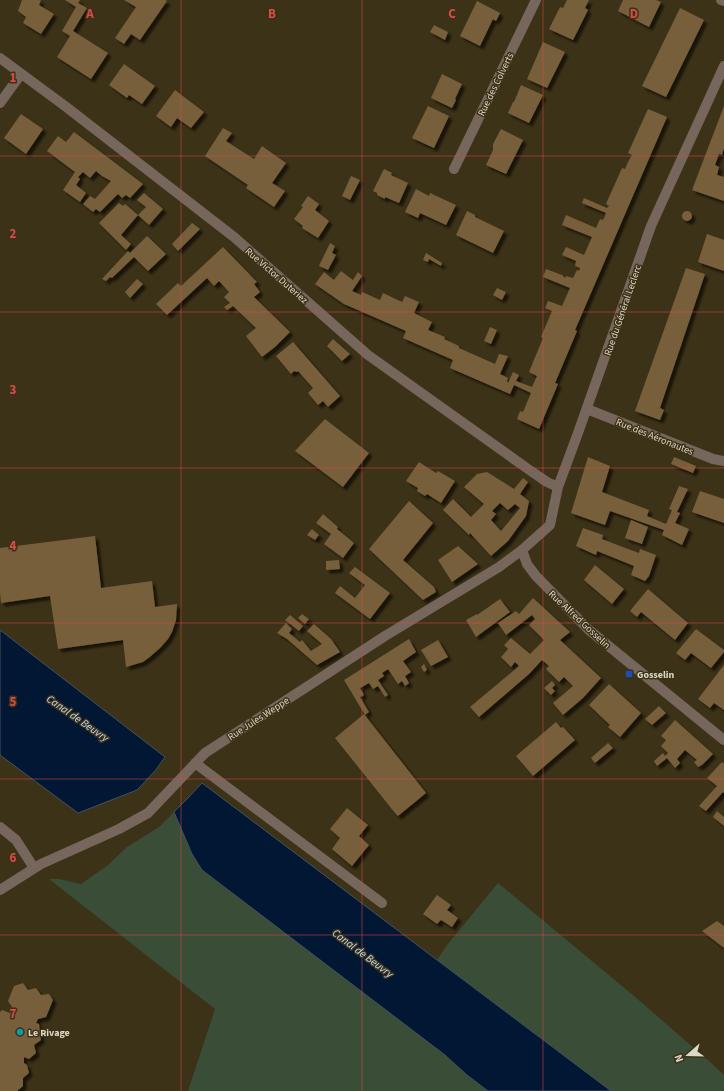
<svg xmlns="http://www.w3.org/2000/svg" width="724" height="1091" font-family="'Source Sans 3',sans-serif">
<defs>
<filter id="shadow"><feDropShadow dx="3.5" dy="3.5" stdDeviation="1" flood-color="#0009"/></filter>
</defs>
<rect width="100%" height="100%" fill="#3c3217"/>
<path fill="#3a4d37" d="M174 812 192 854 445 1055 467 1075 488 1091H188L215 1009 49 879H59L81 884 108 865 127 847 159 827Z
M498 883 634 996 710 1062 724 1075V1091H611L437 960 447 945Z"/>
<path fill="#021733" stroke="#445160" d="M0 630 165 757 155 771 137 790 78 813 0 755Z
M202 783 611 1091H488L467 1075 445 1055 202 870 192 854 174 812 188 798Z"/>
<path fill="#775f3a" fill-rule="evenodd" filter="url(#shadow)" d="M22 0H41L39 5 54 14 41 34 23 23 26 17 18 11Z
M65 0H80L78 3 87 8 73 31 108 53 91 79 57 57 70 36 62 31 76 7Z
M124 0H165L167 1 140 40 131 34 124 44 115 38 136 7Z
M567 0H589L585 8 588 10 573 40 549 29 560 7 563 8Z
M623 0H656L661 2 649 27 618 11Z
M477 1 500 13 496 21 493 19 480 46 460 36Z
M680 8 704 20 666 97 642 86Z
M434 25 448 32 445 40 430 32Z
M543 42 565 52 547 88 527 79Z
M124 64 155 86 142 104 129 95 127 98 109 85Z
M442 74 462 84 455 99 456 100 452 108 431 98Z
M521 85 543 95 529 123 508 113 513 102H514Z
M175 90 204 112 191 128 177 118 171 127 156 116Z
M428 106 449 116 434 148 412 138Z
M724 106V148L722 155 719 154 715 165 719 167 717 175 724 177V201L692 190Z
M648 109 667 117 575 330 577 331 555 383 558 384 539 429 517 419 520 411 523 412 531 393 514 385 510 394 450 368 453 360 403 338 406 331 344 304 315 284 324 272 334 280 341 271 353 280 358 272 362 276 352 291 361 295 362 292 380 300 383 293 402 302 405 296 419 302 414 313 432 322 428 330 445 337 444 339 459 346V348L495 364 499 354 508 356 500 374 508 378 507 381 508 383 513 372 519 375 516 381 532 387 537 376 529 372 543 338 541 337 552 311 545 308 548 301 562 306 570 288 543 277 546 269 562 275 565 278 566 276 573 278 577 270 579 271 580 268 575 266 576 261 562 255 566 247 584 255 592 237 562 225 566 215 596 228 600 219 603 220 606 213 582 203 584 198 607 208 609 206 606 204 622 168 625 169 628 162 632 155 628 153Z
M21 114 43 129 26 154 4 138Z
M223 128 232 133 226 141 254 159 262 146 286 163 272 183 285 191 274 207 246 188 248 185 205 156Z
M501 129 523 140 506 174 486 165 493 150V144Z
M74 132 143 184 130 198 126 195 122 198 118 194 100 212 96 209 93 212 83 204 90 196 95 199 111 181 102 176 96 171 90 178 83 172 78 177 80 179 76 185 86 193 80 202 63 190 75 172 47 151 58 136 66 142Z
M384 169 392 173 391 175 408 183 399 203 385 197V199L377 195V193L373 191Z
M351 176 360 180 350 200 342 196Z
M416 189 429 196 430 193 456 205 446 225 420 213 418 218 405 212Z
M144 193 163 209 149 225 138 215 121 235 131 244 126 250 99 223 119 203 123 206 125 204 138 215 146 207 137 200Z
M308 196 319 204 315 210 329 221 318 238 302 228 303 226 294 219 303 207 301 206Z
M682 216a5 5 0 1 1 10 0a5 5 0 1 1-10 0Z
M467 211 475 215V217L504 231 493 253 456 235Z
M192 223 200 229 178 251 172 244Z
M707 234 724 240V271L698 262Z
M147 236 166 254 148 271 134 257 112 278 110 277 106 281 102 279 128 251 130 253Z
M330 243 335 246 332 253 336 255 328 270 319 266Z
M223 247 257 282 254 284 260 292 254 297 290 332 275 347 262 357 246 336 256 328 233 306 227 310 224 307 230 303 224 297 229 292 219 281 214 286 207 278 167 315 156 304 178 283 181 286Z
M426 253 442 263 441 266 429 259 428 262 423 260Z
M686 268 705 274 660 408 664 410 660 420 635 411Z
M137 279 143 284 130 298 125 292Z
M497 288 506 292 502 300 493 295Z
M490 327 497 330 491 344 484 341Z
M333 339 350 354 342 361 327 346Z
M293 342 340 396 328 407 323 401 318 405 308 393 313 388 298 371 297 372 294 371 291 374 276 356Z
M325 419 369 453 343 487 295 451Z
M588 457 610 466 602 492 649 510 647 516 666 524 672 510 669 509 679 486 688 489 677 512 680 513 675 523 689 529 682 545 662 535 664 530 610 511 605 525 571 513Z
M674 457 696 466 693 473 671 464Z
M419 462 436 473 438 471 455 481 441 503 427 494 425 496 417 491 418 488 406 481Z
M487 472 514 489 523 478 528 482 520 494 529 501 526 516 508 541 491 556 470 533 469 535 443 510 453 499 471 517 484 504 464 487 477 474ZM500 503 508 510 515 504 520 508 501 531 491 520 496 514 492 511Z
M700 491 724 499V523L692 512Z
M409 501 433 523 403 560 434 587 436 592 423 600 369 549Z
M323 514 338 527 337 529 354 543 343 558 324 544 331 534 316 523Z
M631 520 648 527 642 544 625 538Z
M583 528 603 535 602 539 620 546 639 553 640 549 656 555 649 576 645 581 631 575 634 566 597 551 596 555 576 546Z
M312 529 319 535 315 540 307 535Z
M95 536 101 588 152 581 155 607 177 604 176 620 172 632 168 639 160 648 151 656 143 662 126 667 123 640 58 649 50 596 1 603 0 593V548Z
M458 546 478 564 452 582 438 560Z
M339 560 340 569 326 570V561Z
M595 565 624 589 612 604 584 580Z
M355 567 390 593 370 619 335 593 340 586 355 598 365 585 349 573Z
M648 589 688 623 675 640 641 612 637 617 630 611Z
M533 598 570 632 560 640 601 678 583 698 563 715 553 703 573 686 564 677 559 682 546 669 549 666 542 660 529 674 479 717 470 707 519 666 515 662 511 667 501 657 508 649 504 645 511 638 530 654 544 640 529 625 535 619 532 615 506 635 498 623 516 611 519 614Z
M500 599 510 612 476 637 466 620 477 614V615Z
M302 614 309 619 305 624 298 618Z
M290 615 303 626 299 631 285 620Z
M286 623 292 629 289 633 300 642 302 640 311 651 322 644 307 631 314 624 331 639 340 652 317 665 287 639 277 633Z
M696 629 724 650V652L711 668 691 653 685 660 676 653Z
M409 639 416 652 403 661 411 672 405 676 409 683 405 686 402 681 398 684 388 669 382 673 384 676 378 680 388 695 385 697 378 686 373 689 369 683 360 688 364 695 360 697 369 712 365 715 344 680Z
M438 640 448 657 431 666 421 650Z
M424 664 427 670 424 672 421 667Z
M724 665V710L714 703 710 708 698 699Z
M552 681 555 685 552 688 555 691 551 695 544 688Z
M609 684 641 713 620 737 608 727 610 725 589 705Z
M659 706 666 713 652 725 645 719Z
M364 714 426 793 398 816 395 813 335 738Z
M675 720 713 754 702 765 698 767 694 762 697 760 685 750 677 759 680 763 675 768 667 758 657 766 654 761 663 753 665 756 668 753 661 746 666 740 661 736Z
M556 722 561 728 563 727 575 740 533 776 516 756Z
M608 743 613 748 595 763 591 758Z
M722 762 724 764V793L723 792 706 811 699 806 717 786 707 778Z
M347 808 368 825 359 836 369 845 352 866 332 849 340 838 330 829Z
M717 811 724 817V826L713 817Z
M437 895 451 905 447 910 458 918 452 927 441 920 437 924 423 914Z
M717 921 724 926V948L702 931Z
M23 983 28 990 36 988 41 995 49 994 53 1000 46 1017 38 1019 36 1023 39 1024 41 1040 34 1045 36 1053 29 1059 24 1057V1063L27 1065 29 1073 23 1078V1086L17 1091H0V1012L2 1010 10 1013 12 1007 8 1001 14 986Z"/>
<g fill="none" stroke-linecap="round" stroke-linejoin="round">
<path stroke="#77665b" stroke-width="10" d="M721 0 724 1
M0 58 65 106 234 237 368 355 528 469 547 482 558 487
M0 103 21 74
M454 169 536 0
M587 409 713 459 724 461
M522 550 527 564 536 576 589 630 724 740
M195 763 382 903
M0 827 16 840 34 868
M0 890 41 864 119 829 148 813 205 753 385 636 499 567 522 550 550 525 558 487 578 433 651 226 724 66"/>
</g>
<path fill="none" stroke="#d84b48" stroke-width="1" stroke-opacity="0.55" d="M181 0V1091M362 0V1091M543 0V1091M0 156H724M0 312H724M0 468H724M0 623H724M0 779H724M0 935H724"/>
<rect fill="#1a4fb4" stroke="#3c3217" stroke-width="1.5" x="625" y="670" width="8" height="8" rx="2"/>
<circle fill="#0f9aa8" stroke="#3c3217" stroke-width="1.5" cx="20" cy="1032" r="4"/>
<g text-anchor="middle" stroke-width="3" stroke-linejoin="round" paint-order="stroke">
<g font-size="10" fill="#ded8c8" stroke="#3c3217">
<text transform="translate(495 84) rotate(-64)" y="4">Rue des Colverts</text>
<text transform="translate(277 275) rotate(41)" y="4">Rue Victor Duteriez</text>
<text transform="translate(622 310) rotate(-71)" y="4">Rue du Général Leclerc</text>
<text transform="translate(655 436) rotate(22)" y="4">Rue des Aéronautes</text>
<text transform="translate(580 619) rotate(43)" y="4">Rue Alfred Gosselin</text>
<text transform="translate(258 718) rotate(-33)" y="4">Rue Jules Weppe</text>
</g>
<g font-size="10" font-weight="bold" fill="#ded8c8" stroke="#3c3217" text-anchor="start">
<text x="637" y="678">Gosselin</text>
<text x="28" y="1036">Le Rivage</text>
</g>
<g font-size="11" font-style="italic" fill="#c2dcfe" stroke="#3c3217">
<text transform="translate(78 718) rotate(35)" y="4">Canal de Beuvry</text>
<text transform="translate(363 953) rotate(37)" y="4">Canal de Beuvry</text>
</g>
</g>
<g font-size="13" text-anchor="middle" font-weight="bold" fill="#d84b48" stroke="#3c3217" stroke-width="3" stroke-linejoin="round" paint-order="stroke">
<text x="90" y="18">A</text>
<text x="272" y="18">B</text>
<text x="452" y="18">C</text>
<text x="634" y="18">D</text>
<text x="13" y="82">1</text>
<text x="13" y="238">2</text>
<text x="13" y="394">3</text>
<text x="13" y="550">4</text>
<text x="13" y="706">5</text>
<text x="13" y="862">6</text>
<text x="13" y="1018">7</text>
</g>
<g transform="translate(688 1055) rotate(250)" stroke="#3c3217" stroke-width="3" paint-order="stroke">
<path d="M0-3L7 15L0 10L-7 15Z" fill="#ded8c8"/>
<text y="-6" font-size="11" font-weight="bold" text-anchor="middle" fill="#ded8c8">N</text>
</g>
</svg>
